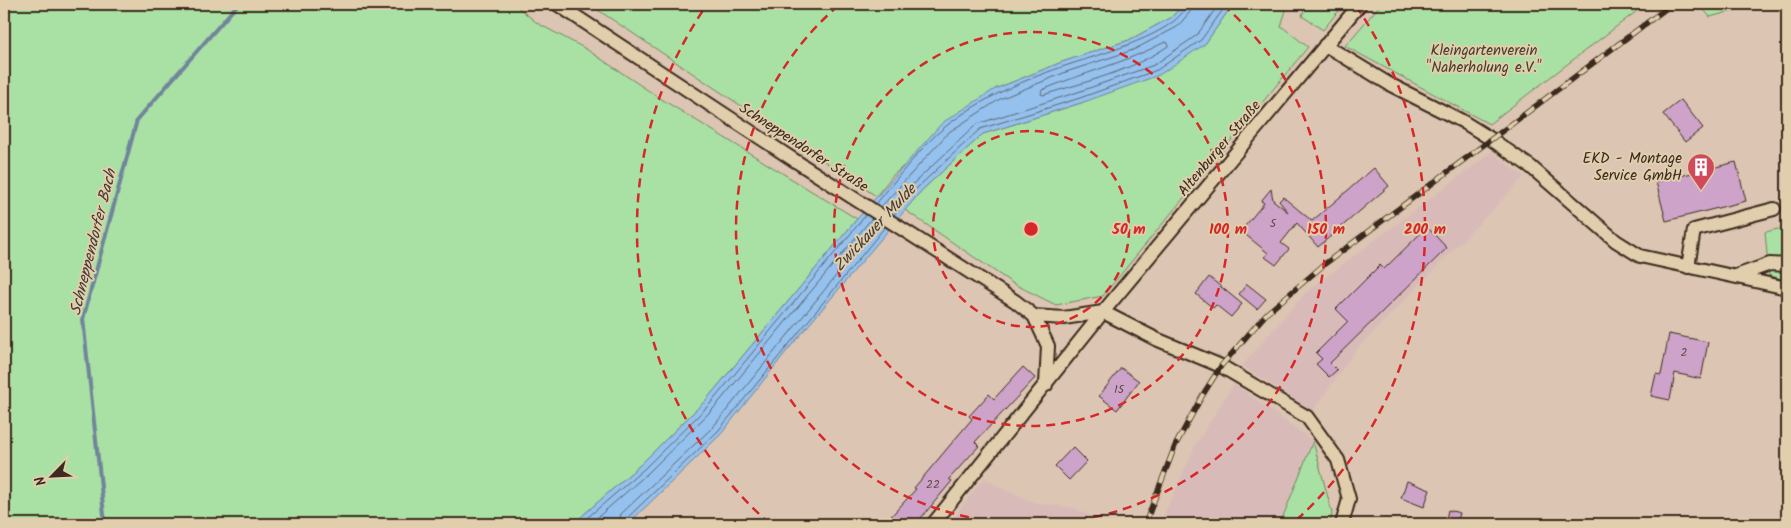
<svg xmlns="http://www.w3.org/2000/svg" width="1791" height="528" font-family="Kalam,sans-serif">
<rect width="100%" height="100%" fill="#dcc5b2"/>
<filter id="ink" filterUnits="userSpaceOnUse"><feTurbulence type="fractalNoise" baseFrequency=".02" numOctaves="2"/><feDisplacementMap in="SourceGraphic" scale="10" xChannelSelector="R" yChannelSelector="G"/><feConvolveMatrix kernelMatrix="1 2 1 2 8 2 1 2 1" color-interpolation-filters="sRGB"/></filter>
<g filter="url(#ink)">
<path fill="#d8bbb9" d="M1492 152 1524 177 1355 351 1313 411 1242 366 1305 293Z
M1234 384 1313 441 1280 524H1160L1196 444Z
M984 478 1005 490 1036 503 1074 508 1105 524H952L960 509Z"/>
<path fill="#a9e0a3" stroke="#728560" d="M4 4H514L537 23 586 49 658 97 857 219 706 400 640 465 573 524H4Z
M589 4H1183L1172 17 1129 40 1062 62 995 89 893 175 876 196Z
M1233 4H1288L1281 26 1308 47 1103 296 1056 305 1012 283 905 210 922 190 983 134 1081 103 1205 44Z
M1306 4H1344L1323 30 1302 16Z
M1381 4H1646L1489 124 1345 46Z
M1699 4H1758L1710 17Z
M1787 227V281L1769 275 1765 232Z
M1313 441 1332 513 1330 524H1280Z"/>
<path fill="#94c1ee" stroke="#70859b" d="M1183 4H1233L1205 44 1159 75 1081 103 983 134 922 190 786 352 721 434 631 521 626 524H573L640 465 706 400 857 219 942 123 995 89 1062 62 1129 40 1172 17Z"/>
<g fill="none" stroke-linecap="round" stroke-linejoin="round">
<path stroke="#5f6671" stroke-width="1" d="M1165 42 1168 43V46C1132 71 1085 82 1043 95L1041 94 1042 90C1083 73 1125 63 1165 42Z
M876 204C896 180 922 145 945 127 981 98 1028 78 1071 64 1095 56 1183 32 1186 4
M881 207 949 132 1000 99 1066 72 1133 50 1177 27 1190 12 1192 4
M889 212 914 183 977 124 1078 92 1154 65 1197 35 1219 4
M894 215 918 187 980 129 1080 98 1157 70 1201 40 1227 4
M580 524 644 469 710 404 866 215
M590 524 648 473 714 408 872 218
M618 524 621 514 713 427 879 223
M624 524 626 519 718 431 885 227"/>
<path stroke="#70859b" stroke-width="4" d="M105 524 83 319 137 120 238 4"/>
</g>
<path fill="#cda3c9" stroke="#3b2a1e" d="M1681 100 1703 128 1685 142 1663 114Z
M1736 162 1746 201 1666 221 1656 182Z
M1374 168 1389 186 1318 247 1297 223 1281 243 1289 249 1276 265 1265 257 1268 253 1241 231 1264 203 1261 201 1271 189 1273 200 1288 212 1279 201 1283 197 1312 221Z
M1427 227 1447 248 1330 363 1337 370 1329 377 1316 364 1322 359 1316 353 1348 321 1336 309 1380 265 1384 269Z
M1209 277 1242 304 1231 317 1216 305 1213 308 1196 294Z
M1247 284 1266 299 1257 309 1239 294Z
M1669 334 1708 342 1701 379 1675 373 1670 400 1651 396 1656 374 1661 375Z
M1023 367 1035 378 975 442 979 446 949 479 952 481 921 518 915 524H884L916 489 914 488 972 419 969 416 989 394 994 399Z
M1121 368 1139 381 1117 410 1099 396Z
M1073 447 1087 461 1069 480 1055 466Z
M1407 481 1430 490 1424 507 1401 498Z
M1448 510 1460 513 1457 524H1445Z"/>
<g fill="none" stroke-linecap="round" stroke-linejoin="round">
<g stroke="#3b2a1e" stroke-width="16">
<path id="minor" d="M557 4 794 160 1015 301 1034 316 1064 318 1103 312
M1325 45 1389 84 1462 121 1491 139 1531 167 1616 241 1640 256 1787 288
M1688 267 1694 230 1774 209
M1736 276 1770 264 1787 265
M1103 312 1156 339 1221 366 1307 417 1338 460 1349 499 1342 524
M1034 316 1048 346 1046 385
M933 524 1103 312 1360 4"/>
</g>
<use href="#minor" stroke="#e0ceac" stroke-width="12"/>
<g stroke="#3b2a1e" stroke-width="5.5">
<path id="rail" d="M1145 524 1175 446 1202 396 1221 366 1267 313 1326 263 1672 4
M1784 524 1787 522"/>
</g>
<use href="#rail" stroke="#e0ceac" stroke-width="4" stroke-dasharray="11" stroke-linecap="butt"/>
</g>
</g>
<g fill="none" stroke="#d62828" stroke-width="2.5" stroke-dasharray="9 6">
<circle cx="1031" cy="229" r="98"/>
<circle cx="1031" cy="229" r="197"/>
<path d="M1223 5A295 295 0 1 1 839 5"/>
<path d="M770 524A394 394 0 0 1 706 6M1356 6A394 394 0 0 1 1292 524"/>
</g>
<defs>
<g id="building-pin" transform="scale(1.4375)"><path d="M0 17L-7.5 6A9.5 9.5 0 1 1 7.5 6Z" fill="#d1495b" stroke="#e0ceac"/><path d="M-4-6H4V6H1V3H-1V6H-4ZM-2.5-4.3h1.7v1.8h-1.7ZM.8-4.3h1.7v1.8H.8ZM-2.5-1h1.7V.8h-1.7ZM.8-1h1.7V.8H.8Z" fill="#fff"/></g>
</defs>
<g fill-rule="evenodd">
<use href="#building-pin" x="1701" y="167"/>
</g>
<g text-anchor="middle" stroke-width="4" stroke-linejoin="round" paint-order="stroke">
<g font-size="12" fill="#604849">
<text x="1273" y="227">5</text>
<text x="1684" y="356">2</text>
<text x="1119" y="393">15</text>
<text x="933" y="488">22</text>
</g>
<g font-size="15" fill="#463c2b" stroke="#e0ceac">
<text x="1484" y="55">Kleingartenverein<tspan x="1484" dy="17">"Naherholung e.V."</tspan></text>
</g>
<g font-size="15" fill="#3b2a1e" stroke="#e0ceac">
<text transform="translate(804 147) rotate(33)" y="5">Schneppendorfer Straße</text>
<text transform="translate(1219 148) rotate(-50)" y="5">Altenburger Straße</text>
</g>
<g font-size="15" fill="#3b2a1e" stroke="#e0ceac" text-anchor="end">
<text x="1682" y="163">EKD - Montage<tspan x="1682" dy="17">Service GmbH</tspan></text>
</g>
<g font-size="16" font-style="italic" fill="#443933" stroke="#e0ceac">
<text transform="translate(874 227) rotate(-47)" y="6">Zwickauer Mulde</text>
<text transform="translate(92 242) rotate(-76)" y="6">Schneppendorfer Bach</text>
</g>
</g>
<circle cx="1031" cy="229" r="8" fill="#d62828" stroke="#e0ceac" stroke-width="2.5"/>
<g font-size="15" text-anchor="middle" font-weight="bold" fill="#d62828" stroke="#e0ceac" stroke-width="4" stroke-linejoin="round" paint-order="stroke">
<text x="1129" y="234">50 m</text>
<text x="1228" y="234">100 m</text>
<text x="1326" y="234">150 m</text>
<text x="1425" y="234">200 m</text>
</g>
<rect width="1791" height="528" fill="none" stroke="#e0ceac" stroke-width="20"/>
<rect x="10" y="10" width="1771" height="508" fill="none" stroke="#3b2a1e" stroke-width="2" filter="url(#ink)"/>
<g transform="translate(52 476) rotate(246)" stroke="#e0ceac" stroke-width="4" paint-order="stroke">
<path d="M0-4L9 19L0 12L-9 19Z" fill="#3b2a1e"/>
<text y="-8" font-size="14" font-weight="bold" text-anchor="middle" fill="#3b2a1e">N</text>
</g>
</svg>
